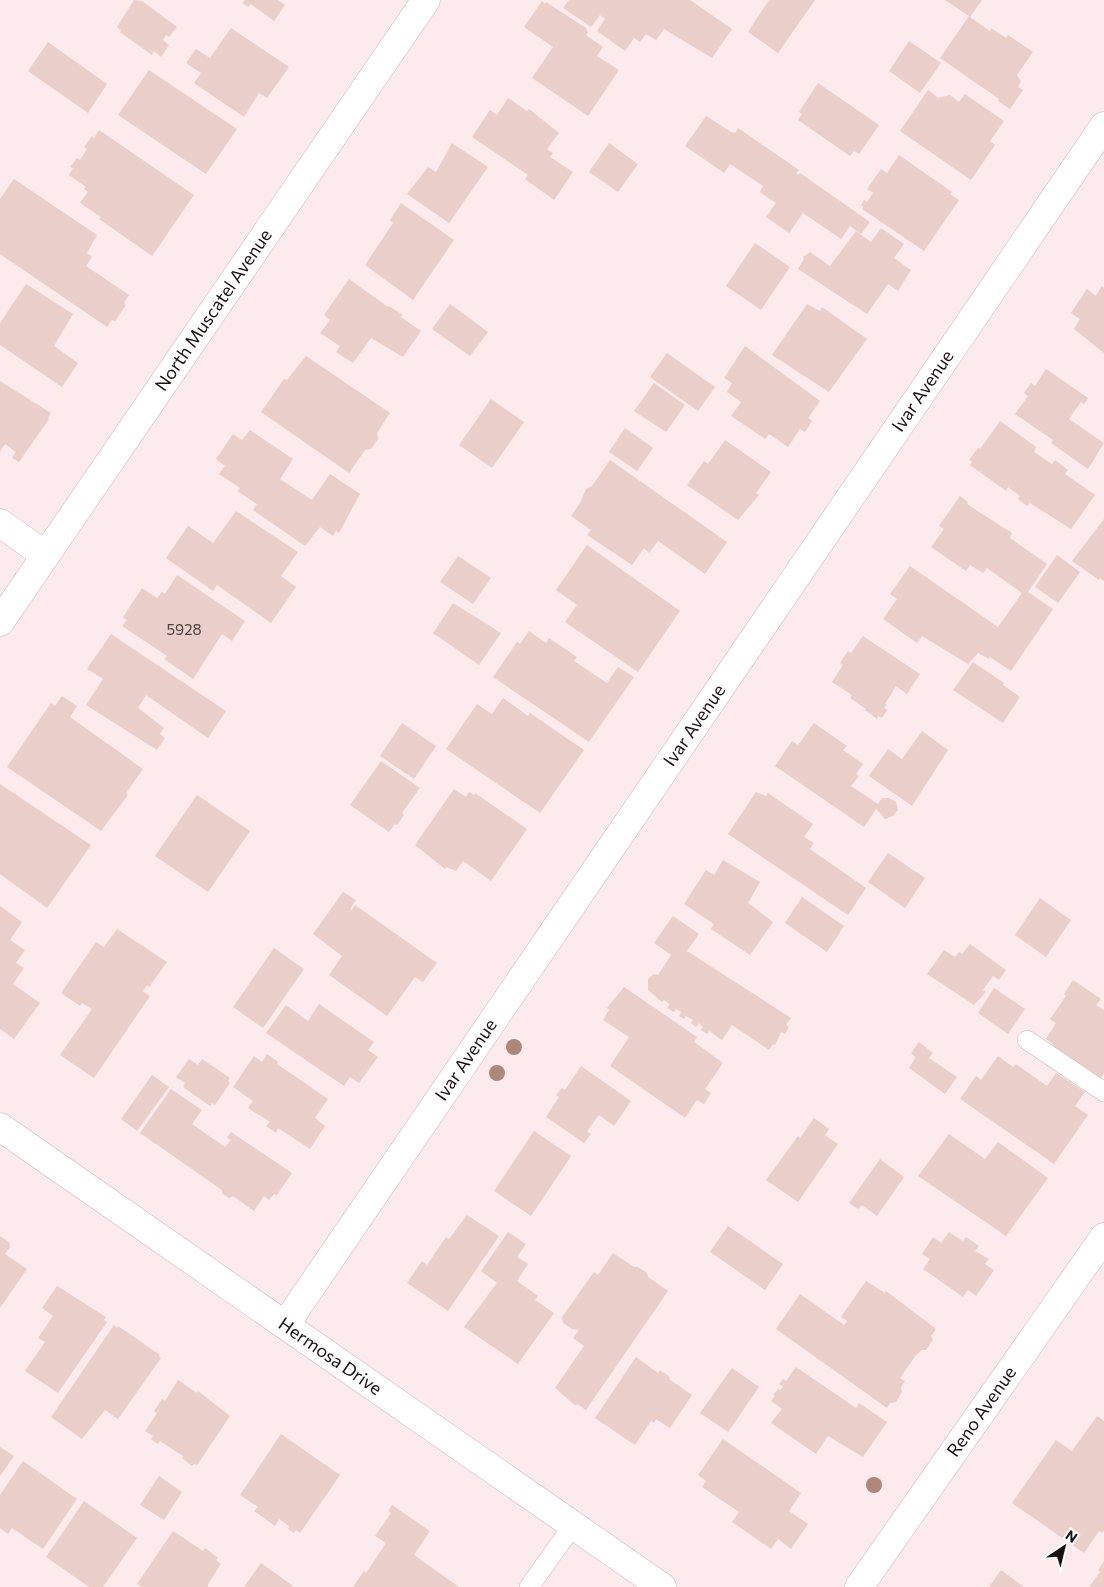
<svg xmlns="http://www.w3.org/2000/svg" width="1104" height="1587" font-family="Commissioner,sans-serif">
<rect width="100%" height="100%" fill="#fceaec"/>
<path fill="#eacec9" d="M134 0 142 1 177 27 169 37 166 35 163 40 169 45 161 57 154 51 152 55 120 32 121 30 117 27Z
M245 0H278L285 5 274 21 251 4 248 7 242 3Z
M569 0H690L732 29 712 58 664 29 656 40 646 34 640 42 634 38 625 51 597 31 605 19 600 15 591 27 563 8Z
M769 0H815L778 53 748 32Z
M945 0H982L970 17 990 31 991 28 1006 38 1008 35 1033 52 1017 75 1021 81 1018 87 1023 90 1010 109 998 101 999 99 940 58 969 16Z
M542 1 545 4 546 2 586 28 588 32 586 35 603 47 597 56 619 70 588 116 532 78 553 47 524 27Z
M231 28 289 67 267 98 259 93 244 117 194 83 201 73 186 63 196 49 210 58Z
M909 41 941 63 920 93 889 71Z
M48 42 107 84 88 113 28 71Z
M149 70 237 129 206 174 118 115Z
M818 83 879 125 859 154 854 151 850 156 798 120 802 114 799 112Z
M928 90 938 98 950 95 959 102 965 94 1004 121 990 141 995 145 971 180 900 131Z
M508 98 527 111 529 109 559 133 547 149 553 153 550 157 573 172 554 200 525 179 528 175 472 137 490 110 497 115Z
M706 116 731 132 735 133 738 128 799 170 796 173 799 175 800 173 870 222 861 234 850 226 841 239 803 213 789 233 766 217 776 203 760 192 763 186 730 164 724 173 685 146Z
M99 130 194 195 152 256 99 219 101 217 80 203 88 192 84 189 86 187 69 175 73 168 70 167 77 158 80 160 87 149 84 147 92 136 94 138Z
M452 143 488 167 449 223 407 194 428 167 436 172Z
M609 143 638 164 618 192 589 172Z
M899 155 952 192 950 194 959 200 924 251 862 209 864 207 861 205 864 200 867 202 873 193 867 189 881 169 887 173Z
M14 179 97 235 87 253 92 257 86 266 129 295 124 303 126 305 115 321 112 320 107 327 0 254V199Z
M401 203 454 240 413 300 365 265 393 223 390 220Z
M881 228 904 244 894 258 911 270 898 291 888 284 867 314 798 269 804 259 803 257 810 252 830 266 856 231 871 242Z
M755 243 790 267 761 310 726 286Z
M349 279 388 307 389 306 403 315 401 317 421 331 403 357 371 338 353 363 336 352 340 346 320 333 330 320 324 315Z
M26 284 73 314 54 346 78 363 62 387 0 345V323Z
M1102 286 1104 288V353L1074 329 1080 319 1071 313 1087 289 1096 296Z
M450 304 488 332 470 356 432 329Z
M807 304 820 311 822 307 867 339 829 392 772 355Z
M745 346 820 401 808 418 812 421 805 432 800 429 788 447 769 434 765 439 731 416 741 402 727 392 732 383 724 378Z
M667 353 715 387 698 411 650 377Z
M306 356 390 413 377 433 378 439 371 449 365 450 349 473 261 412 284 379 287 380Z
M1046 369 1088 398 1084 404 1081 402 1069 419 1104 443 1088 469 1051 443 1053 440 1015 414 1028 396 1024 393 1031 383 1035 386Z
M0 381 51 413 48 418 49 419 19 462 12 458 16 452 5 444 0 452Z
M654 383 685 405 666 432 634 411Z
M491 399 524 422 492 468 459 445Z
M1000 421 1036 447 1034 452 1052 464 1055 460 1068 470 1065 474 1095 495 1071 529 1030 503 1027 506 1018 499 1020 496 1008 487 1006 491 970 465 972 462 969 460 978 448 980 449Z
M625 428 653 448 637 471 609 452Z
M250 430 293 459 280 479 312 500 330 474 360 494 339 533 336 531 333 536 320 527 305 546 253 510 257 504 237 491 240 488 219 474 225 466 216 459 233 434 242 440Z
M725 440 771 472 756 493 759 495 738 520 687 485 704 461 708 464Z
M610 460 727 542 705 574 658 541 649 553 644 548 632 565 587 535 591 530 571 516 580 503 586 489 592 486Z
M960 496 968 502 967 504 1012 533 1010 538 1047 564 1028 592 1053 609 1011 671 990 657 989 659 978 653 968 664 922 636 917 643 883 619 897 599 890 594 910 566 998 627 1022 593 987 568 983 573 970 565 966 571 931 547 944 529 939 526Z
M236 511 298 552 281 576 296 587 271 623 217 585 213 591 166 558 188 526 213 543Z
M1104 519V581L1100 578 1099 580 1072 561Z
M587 545 680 611 638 672 565 622 577 605 556 590Z
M1057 555 1080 572 1058 603 1035 587Z
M458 556 491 578 473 604 440 582Z
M177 575 245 621 232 641 222 634 193 679 164 659 167 656 122 626 127 620 123 617 142 588 157 598 162 592 165 594Z
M453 603 501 633 479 665 433 633Z
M529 631 546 643 549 638 577 657 574 661 607 683 618 667 634 677 589 742 493 677 517 642 520 644Z
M111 634 226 711 208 738 146 695 138 708 164 728 160 734 165 738 157 750 86 705 103 679 87 669Z
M863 636 920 674 907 694 896 686 885 704H887L884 708 887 710 882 718 878 716 877 719 865 710 866 709 850 698 852 695 832 682 843 665 840 663 848 651 851 653Z
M973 662 1004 683 1003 685 1020 697 1003 723 953 690Z
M62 696 77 706 70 717 143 769 126 793 128 795 101 831 7 767 51 703 55 706Z
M503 698 528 716 530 713 584 750 540 813 446 749 477 704 492 714Z
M402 723 436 746 414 779 380 756Z
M814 723 847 746 843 750 863 764 856 774 859 776 851 786 878 804 882 798H889L896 802 898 810 893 816 885 819 876 809 864 827 775 766 792 741 798 745Z
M922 731 948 750 912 806 869 776 888 749 902 759Z
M381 761 420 788 402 813 404 815 397 825 395 824 389 832 350 805Z
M0 784 91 845 47 908 0 874Z
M454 789 466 797 469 792 474 795 475 793 527 829 491 881 463 861 456 871 446 867 445 869 415 845Z
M756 792 766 796 768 793 813 824 804 837 814 843 810 849 866 888 848 915 728 834Z
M197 795 250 831 208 892 155 856Z
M888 853 925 878 905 908 868 882Z
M723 860 760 882 748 903 773 922 750 955 711 929 714 924 684 904 706 870 714 875Z
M343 892 356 900 350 909 352 910 355 905 437 963 423 982 415 977 387 1016 329 975 342 956 313 934Z
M802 897 844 926 827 952 785 923Z
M1040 898 1071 920 1046 957 1015 935Z
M0 906 22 922 10 940 25 950 16 963 24 968 13 984 40 1003 14 1039 0 1029Z
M673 916 699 934 687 951 791 1018 786 1025 789 1027 785 1034 781 1032 775 1045 773 1044 769 1050 732 1025 722 1040 709 1031 707 1034 701 1030 703 1027 699 1023 696 1027 691 1023 693 1020 686 1016 684 1019 679 1016 681 1012 676 1009 674 1012 667 1008 670 1004 664 1000 662 1002 648 990V979L654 974 658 975 671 955 654 943Z
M117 929 167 962 149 987 147 985 143 991 150 996 94 1078 60 1055 92 1009 82 1003 80 1006 61 993 96 942 104 947Z
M970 944 1006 970 999 980 993 976 983 990 986 992 974 1005 927 974 944 950 955 957 959 952 962 954Z
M274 948 304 969 263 1028 233 1007Z
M1073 980 1101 999 1096 1005 1104 1010V1073L1100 1079 1051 1047 1053 1044 1046 1039 1056 1023 1050 1019 1066 996 1064 994Z
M624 987 697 1037 694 1042 723 1063 705 1089 711 1093 704 1104 697 1100 685 1118 610 1066 629 1037 603 1020 609 1010 607 1008Z
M994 988 1025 1009 1008 1034 978 1013Z
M319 1004 374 1042 368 1050 378 1057 359 1083 350 1077 344 1086 266 1033 286 1005 308 1021Z
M919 1042 933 1053 929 1058 957 1077 945 1094 909 1068 916 1057 911 1053Z
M267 1054 278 1062 277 1064 328 1099 315 1118 325 1126 310 1149 278 1128 276 1133 266 1126 270 1122 248 1108 253 1101 233 1087 254 1056 262 1062Z
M998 1056 1013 1067 1016 1064 1047 1086 1056 1073 1085 1092 1075 1106 1088 1115 1054 1164 960 1099 976 1076 981 1080Z
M189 1059 198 1065 202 1059 230 1078 228 1081 230 1083 215 1105 212 1103 210 1106 183 1087 185 1083 176 1077Z
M581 1066 631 1101 614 1126 599 1115 587 1131 591 1134 584 1143 546 1117 559 1097 556 1095 562 1088 565 1090Z
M152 1075 169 1087 137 1131 121 1119Z
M171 1089 202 1110 192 1124 225 1147 231 1140 227 1138 231 1132 234 1134 292 1173 277 1195 274 1194 269 1200 264 1196 254 1211 233 1196 229 1198 222 1193V1190L140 1133Z
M814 1118 829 1129 825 1135 838 1144 798 1202 766 1180 798 1136 800 1138Z
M534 1131 571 1156 531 1216 494 1191Z
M949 1134 985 1159 998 1142 1048 1178 1006 1236 918 1176Z
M880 1159 904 1177 877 1216 862 1205 858 1209 849 1203Z
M467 1215 499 1236 448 1311 407 1283 422 1261 427 1265 446 1237 449 1239Z
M728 1226 783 1264 765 1290 710 1252Z
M508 1232 526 1244 517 1257 528 1264 517 1281 538 1296 535 1300 554 1313 518 1364 464 1327 497 1283 481 1271Z
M949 1232 963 1241 966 1237 979 1246 975 1251 989 1259 985 1264 994 1270 976 1296 968 1290 963 1297 923 1269 930 1259 922 1254 933 1237 941 1243Z
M0 1236 9 1242 10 1247 5 1254 27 1269 0 1308Z
M613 1253 634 1267H638L647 1273 648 1277 668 1291 586 1410 577 1404 576 1406 555 1388 584 1346 573 1338 579 1330 572 1329 563 1323 562 1317 594 1272 598 1275Z
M866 1281 885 1293 886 1291 936 1329 931 1336 933 1340 926 1350H922L916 1355 900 1378 905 1381 901 1387 902 1392 896 1402 890 1403 887 1408 776 1329 800 1294 844 1325 847 1321 841 1317Z
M57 1286 106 1317 104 1320 107 1322 58 1393 25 1371 45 1342 38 1338 53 1316 42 1308Z
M114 1325 117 1328 118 1326 160 1355 159 1357 161 1358 118 1419 105 1410 82 1439 51 1417Z
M636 1357 658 1373 660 1370 670 1377 669 1379 692 1395 670 1428 656 1419 654 1423 651 1421 635 1445 595 1418Z
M796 1367 856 1408 859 1403 887 1422 863 1457 828 1436 816 1454 771 1423 782 1409 771 1401 775 1396 773 1395 778 1389 780 1390 783 1387 779 1384 783 1379 786 1381Z
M732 1368 759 1387 728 1432 700 1413Z
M178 1380 197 1393 198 1391 230 1416 197 1465 194 1464 192 1466 182 1458 183 1456 160 1441 158 1444 151 1439 153 1436 145 1431 157 1413 154 1411 162 1399 165 1401Z
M1097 1416 1104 1421V1530L1102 1533 1099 1531 1084 1553 1012 1503 1056 1440 1072 1451Z
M281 1434 340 1475 300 1533 296 1530 294 1533 288 1529 289 1526 279 1519 275 1526 254 1511 258 1507 240 1495Z
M723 1439 801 1493 789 1511 808 1524 791 1549 778 1539 771 1549 732 1522 739 1512 702 1487 706 1481 698 1475Z
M0 1447 14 1456 0 1476Z
M23 1461 77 1499 43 1549 12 1528 8 1534 0 1528V1495Z
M159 1476 182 1492 164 1520 140 1505Z
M84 1501 137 1538 103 1587H89L46 1557Z
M392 1505 430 1531 414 1555 459 1587H353L364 1571 366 1573 386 1543 375 1536 391 1513 388 1511Z
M173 1531 203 1551 205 1548 218 1558 216 1560 221 1564 208 1584V1587H142L137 1584Z
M1104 1561V1587H1089L1100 1572 1098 1570Z
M261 1563 293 1586 292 1587H244Z
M1001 1570 1024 1587H989Z"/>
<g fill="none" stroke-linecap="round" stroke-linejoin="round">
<g stroke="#d0b3b6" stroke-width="20">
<path id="service" d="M1027 1040 1104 1092
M529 1587 574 1524"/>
</g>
<g stroke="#d0b3b6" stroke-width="29">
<g id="minor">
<path d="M0 523 45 555"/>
<path id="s1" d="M0 1127 662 1587"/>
<path id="s2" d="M285 1325 1104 126"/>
<path id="s3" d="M859 1587 1104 1237"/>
</g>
</g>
<g stroke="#d0b3b6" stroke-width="29">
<g id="tertiary">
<path id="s4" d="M0 622 426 0"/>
</g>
</g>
<use href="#service" stroke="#fff" stroke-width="19"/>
<use href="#minor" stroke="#fff" stroke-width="28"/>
<use href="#tertiary" stroke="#fff" stroke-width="28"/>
</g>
<g fill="#ad8778">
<circle cx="514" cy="1047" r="8"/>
<circle cx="497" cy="1073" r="8"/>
<circle cx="874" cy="1485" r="8"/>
</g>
<g text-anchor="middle" stroke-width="5" stroke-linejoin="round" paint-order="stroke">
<g font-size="15" fill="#4f4040">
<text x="184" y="635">5928</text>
</g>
<g font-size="18" fill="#1b1112" stroke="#fcfcfc">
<text dy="6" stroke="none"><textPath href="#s4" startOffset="378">North Muscatel Avenue</textPath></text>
<text dy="6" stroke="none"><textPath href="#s2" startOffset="1131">Ivar Avenue</textPath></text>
<text dy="6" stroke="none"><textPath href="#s2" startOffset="726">Ivar Avenue</textPath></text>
<text dy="6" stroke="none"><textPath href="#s2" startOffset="321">Ivar Avenue</textPath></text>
<text dy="6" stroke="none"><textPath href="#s1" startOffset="402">Hermosa Drive</textPath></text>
<text dy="6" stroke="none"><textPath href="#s3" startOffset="214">Reno Avenue</textPath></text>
</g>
</g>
<g transform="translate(1064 1547) rotate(35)" stroke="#fcfcfc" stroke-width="4" paint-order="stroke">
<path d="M0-4L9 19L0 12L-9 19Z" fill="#1b1112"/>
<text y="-8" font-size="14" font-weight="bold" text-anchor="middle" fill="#1b1112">N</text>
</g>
</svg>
